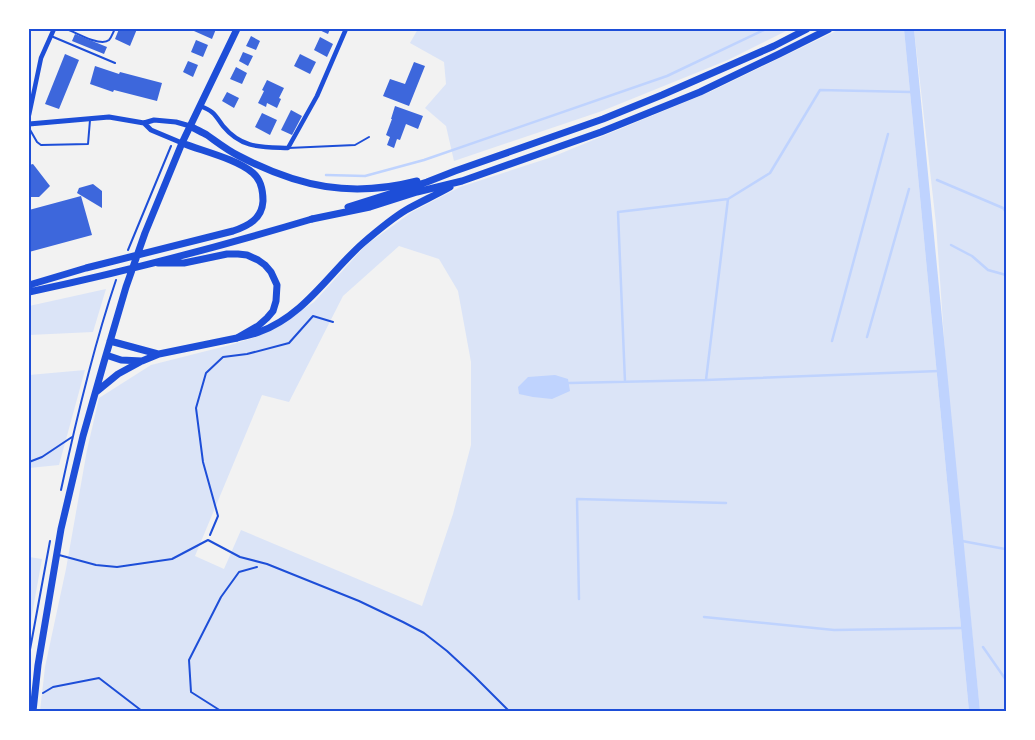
<svg xmlns="http://www.w3.org/2000/svg" width="1035" height="740" font-family="Jost,sans-serif">
<rect width="100%" height="100%" fill="#f2f2f2"/>
<path fill="#dbe4f7" fill-rule="evenodd" d="M418 29H790L728 60 602 111 454 161 446 126 425 108 446 84 444 62 410 43Z
M840 29H904L969 711H40L45 667 66 569 87 450 99 398 151 365 230 345 256 337 281 324 314 302 366 245 412 212 460 187 552 157 712 91ZM399 246 439 259 458 291 471 362V445L453 514 422 606 241 530 224 569 195 556 262 395 289 402 343 296Z
M914 29H1006V711H980L948 394 936 224Z
M106 289 93 332 29 335V306Z
M85 370 59 465 29 468V375Z
M29 557 42 559 29 631Z"/>
<path fill="#bfd3fe" d="M904 29H914L980 711H969Z
M555 375 568 379 570 391 552 399 533 397 519 394 518 387 528 377Z"/>
<g fill="none" stroke-linecap="round" stroke-linejoin="round">
<path stroke="#bfd3fe" stroke-width="2.5" d="M326 175 365 176 424 160 667 76 766 29
M937 180 1003 208 1006 212
M951 245 972 256 988 270 1006 275
M867 337 909 189
M832 341 888 134
M706 380 728 199
M625 382 618 212 728 199 770 173 820 90 911 92
M569 383 706 380 939 371
M962 541 1005 549 1006 550
M579 599 577 499 726 503
M704 617 834 630 962 628
M983 647 1006 680"/>
</g>
<path fill="#3d67dc" d="M119 29H137L130 46 115 39Z
M195 29H216L212 39 194 31Z
M317 29H330L328 34Z
M75 34 107 47 104 54 72 41Z
M251 36 260 41 256 50 246 46Z
M320 37 333 44 327 57 314 50Z
M196 40 208 45 203 57 191 52Z
M243 52 253 56 248 66 239 61Z
M65 54 79 60 59 109 45 104Z
M300 54 316 62 310 74 294 66Z
M188 61 198 65 193 77 183 72Z
M414 62 425 66 409 106 383 96 390 79 405 84Z
M95 66 119 74 120 72 162 83 157 101 114 90 113 92 90 84Z
M236 67 247 73 242 84 230 79Z
M267 80 284 88 279 98 281 99 277 108 267 103 266 107 258 103 264 91 262 90Z
M227 92 239 98 234 108 222 101Z
M395 106 423 116 418 129 406 124 400 140 397 139 394 148 387 145 390 137 386 135 392 119H391Z
M291 110 302 116 292 135 281 130Z
M262 113 277 120 270 135 255 127Z
M33 164 50 186 39 197H29V165Z
M93 184 102 191V208L77 193 79 188Z
M81 196 92 235 29 252V210Z"/>
<g fill="none" stroke-linecap="round" stroke-linejoin="round">
<path stroke="#1d4ed8" stroke-width="2" d="M128 250 171 146
M29 462 42 457 72 437
M61 490C76 420 93 348 116 280
M210 535 218 516 203 462 196 408 206 373 223 357 247 354 289 343 313 316 333 322
M29 655 50 541
M43 693 53 687 99 678 142 711
M221 711 191 692 189 660 221 597 239 572 257 567"/>
<path stroke="#1d4ed8" stroke-width="2" d="M67 29C76 33 101 47 109 40 112 37 113 32 115 29
M51 36 115 63
M29 128 37 142 41 145 88 144 90 120
M288 148 355 145 369 137
M59 555 96 565 117 567 172 559 208 540 240 557 267 564 359 601 403 622 424 633 447 651 474 676 509 711"/>
<path stroke="#1d4ed8" stroke-width="4.5" d="M200 106C214 111 215 115 223 126 242 149 262 147 288 148L317 96 346 29
M29 115 41 58 54 29"/>
<path stroke="#1d4ed8" stroke-width="5" d="M144 123 151 130 182 143
M29 124 109 117 144 123 154 120 176 122 190 126"/>
<path stroke="#1d4ed8" stroke-width="7" d="M29 285 86 268 233 231C248 226 262 219 263 201 263 191 261 180 253 173 237 159 202 151 182 143
M29 292C124 272 218 247 312 219
M110 341 158 354
M106 355 121 360 142 361 159 354 237 338 258 326 267 318 273 311 276 301 277 285 271 272 265 265 258 260 247 255 238 254H227L184 263H158
M96 392 118 374 140 362
M33 711 38 665 61 529 83 436 104 362 126 287 145 233 182 143 237 29"/>
<path stroke="#1d4ed8" stroke-width="7" d="M190 126C195 129 202 132 207 135 217 142 227 150 239 156 299 187 351 198 417 181
M348 207 427 182 455 171 603 119 662 95 774 46 807 29
M312 219 370 207 417 192 462 181 601 132 700 92 779 54 829 29
M237 338C244 336 252 335 259 332 304 316 329 273 363 243 377 231 391 219 406 210 420 202 436 195 450 187"/>
</g>
<rect width="1035" height="740" fill="none" stroke="#ffffff" stroke-width="60"/>
<rect x="30" y="30" width="975" height="680" fill="none" stroke="#1d4ed8" stroke-width="2"/>
</svg>
